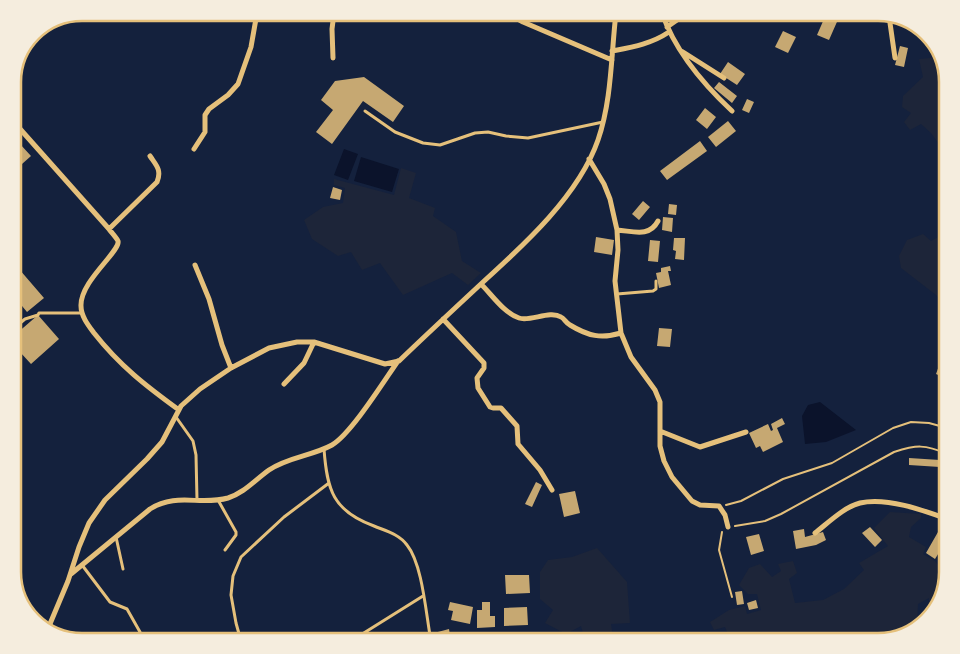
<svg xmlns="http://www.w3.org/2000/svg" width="960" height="654" font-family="Barlow,sans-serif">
<rect width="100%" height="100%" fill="#14213d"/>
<path fill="#1d2539" d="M941 57 947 82V155L931 133 921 124 910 130 904 122 911 113 902 107 903 96 923 77 919 59Z
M401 168 416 173 409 198 435 208 433 216 456 232 462 261 481 273 468 285 452 273 403 295 380 263 362 270 351 252 338 256 312 239 304 220 323 207 343 203 345 188 334 185V179L394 195Z
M923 234 931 241 942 235 947 243V326L939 318 946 307 936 295 901 268 899 256 907 240Z
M890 512 921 514V518L911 527 909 537 926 547 923 554 935 561 939 566 937 573 946 576 947 564V572L936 611 928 617 929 598 918 604 917 627 909 634 878 641H709L715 634 727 632 725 627 714 630 710 622 729 610 745 606 747 614 761 610 757 594H748L739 585 749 568 760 564 772 577 781 571 778 564 793 561 797 573 789 579 795 603 823 600 844 589 864 570 859 563 888 546 874 528Z
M597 548 627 582 630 623 611 624 613 637 604 641H585L581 626 566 634 545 623 553 610 540 599V572L548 560 572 557Z"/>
<path fill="#0b132b" d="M344 149 358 154 348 180 334 175Z
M361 157 399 169 392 192 354 181Z
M820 402 856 430 826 442 805 444 802 416 808 405Z"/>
<path fill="#c6a872" d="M767 13H785L771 20Z
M817 13H835L840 15 829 40 817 35 824 19 816 15Z
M783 31 796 37 788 53 775 47Z
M900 46 908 48 904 67 895 65Z
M728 62 745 74 737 85 720 74Z
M364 77 404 106 393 122 363 101 332 144 316 132 333 110 321 100 335 81Z
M719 82 737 96 732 103 714 88Z
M747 99 754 102 749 113 742 110Z
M705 108 716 117 707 129 696 120Z
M728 121 736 131 716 147 708 137Z
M700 141 707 151 667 180 660 171Z
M20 144 31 156 13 172V146Z
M333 187 342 190 340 200 330 198Z
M643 201 650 207 639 220 632 214Z
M669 204 677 205 676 215 668 214Z
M663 217 673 218 672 232 662 230Z
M596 237 614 240 612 255 594 252Z
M674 238H685L684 260 675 259 676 251 673 250Z
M650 240 660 241 658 262 648 261Z
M13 262 44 298 27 312 13 295Z
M670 266 671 271H668L671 285 659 288 656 273 661 272V268Z
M38 315 59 339 31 364 20 352 13 359V334L14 332 16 334Z
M659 328 672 329 670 347 657 346Z
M940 363 947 366V379L936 374Z
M782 418 785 424 777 428 783 442 763 452 760 446 756 448 749 433 768 424 771 431 773 430 771 424Z
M909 458 940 460V467L909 465Z
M536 482 542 485 532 507 525 504Z
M575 491 580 513 564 517 559 494Z
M944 526 947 528V555L940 551 935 559 926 553 938 532 940 533Z
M870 527 882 540 875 547 862 533Z
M804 529 805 537 823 532 826 540 816 545 796 549 793 531Z
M759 534 764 551 751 555 746 537Z
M505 575H529L530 593 506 594Z
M742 591 744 604 737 605 735 592Z
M756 600 758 608 749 610 747 603Z
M450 602 473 607 470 624 451 620 453 611 448 610Z
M482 602H490V616H495V627L477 628V610H482Z
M527 607 528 625 504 626V608Z
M449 629 451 641H436L434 633Z"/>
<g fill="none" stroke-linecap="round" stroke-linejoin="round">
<path stroke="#e5c07b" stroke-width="2" d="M726 505 741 501 783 479 832 463 893 428 911 422 929 423 947 428
M735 526 765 521 781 514 894 452C916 445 925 444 947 454
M722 532 719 550 732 597"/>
<path stroke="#e5c07b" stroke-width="3" d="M365 111 395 132 423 143 440 145 475 133 488 132 506 136 528 138 603 122
M617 294 653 291 656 289V281
M13 329 25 319 38 315 39 313H82
M176 417 193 441 196 455 197 500
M324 449C327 490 333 511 374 526 386 531 399 534 407 545 423 565 426 616 431 641
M218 500 236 532V535L225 550
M116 537 123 569
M82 565 110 602 127 609 140 632
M241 641 236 623 231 595 233 576 241 557 284 517 329 483
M351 641 423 596"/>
<path stroke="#e5c07b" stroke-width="5" d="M507 13 523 22 612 60
M662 13C675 51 702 83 732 111
M797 14 798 13
M889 16 895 58
M667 27 687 13
M612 51C633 47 651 44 669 32
M683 52 724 78
M333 58 332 29 334 13
M13 121 109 229C111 232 116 237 118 241 121 251 80 281 81 306 81 316 88 325 94 333 120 366 146 386 179 410
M194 149 205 132V115L209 109 228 95 238 84 251 47 257 13
M589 159 604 184 610 199 617 230 618 250 615 281 621 333 631 357 655 390 660 402V446L664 461 672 477 692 501 700 505 719 506 725 515 728 527
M109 229 157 182C162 170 156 165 150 156
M617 230C633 231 649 238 658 221
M195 265 209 299 222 345 231 368
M481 284C492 295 504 313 519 318 530 322 550 310 561 317 564 318 566 323 570 325 588 336 601 339 621 333
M443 319 484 363V368L477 378 478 388 490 407 493 408H501L517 426 518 444 540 470 552 490
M284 384 304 363 314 342
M660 431 700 447 746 432
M815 533C828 523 844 507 860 503 886 497 923 510 947 519
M71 574 150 509C177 492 200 506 228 498 244 493 255 480 269 470 288 457 312 456 332 445 351 434 384 381 398 361
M47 631 68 581 79 547 89 523 105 500 147 459 162 442 181 406 200 389 231 368 269 348 297 342H314L385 364 399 361C426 335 454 309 482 283 524 245 579 195 598 140 612 99 611 55 616 13"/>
</g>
<path d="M0 0H960V654H0ZM82 21H878A61 61 0 0 1 939 82V572A61 61 0 0 1 878 633H82A61 61 0 0 1 21 572V82A61 61 0 0 1 82 21Z" fill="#f5edde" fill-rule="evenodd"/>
<path fill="none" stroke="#e5c07b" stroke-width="2.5" d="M82 21H878A61 61 0 0 1 939 82V572A61 61 0 0 1 878 633H82A61 61 0 0 1 21 572V82A61 61 0 0 1 82 21Z"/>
</svg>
